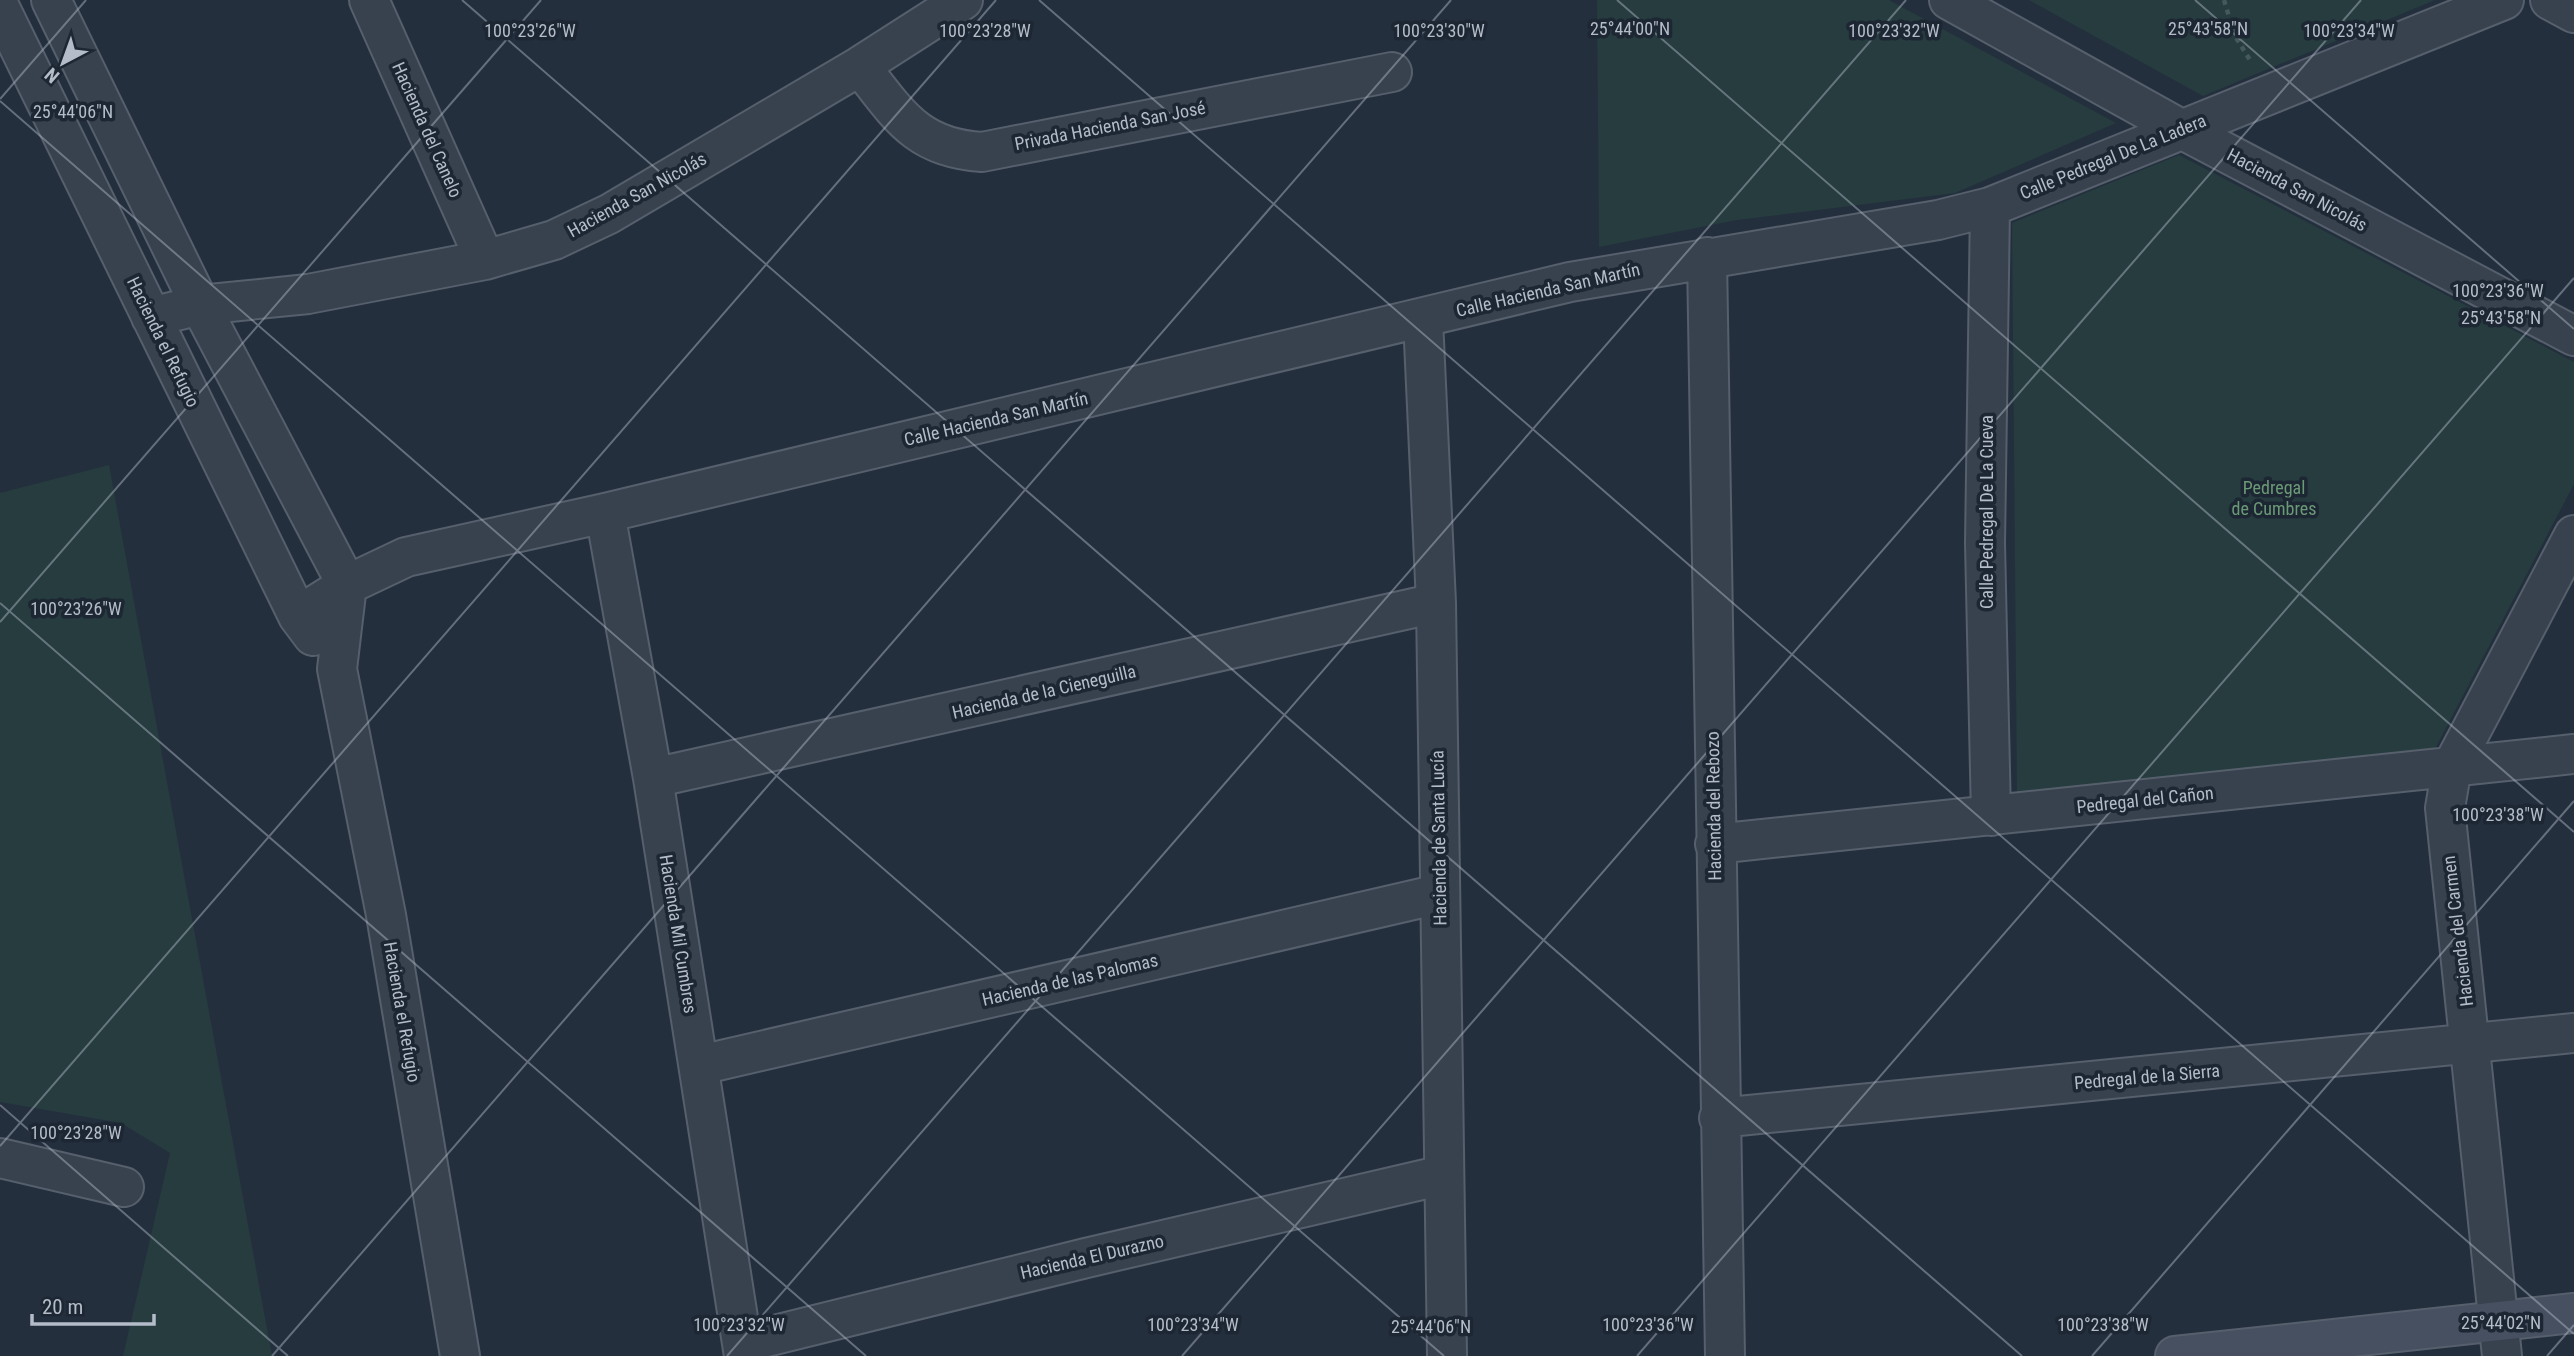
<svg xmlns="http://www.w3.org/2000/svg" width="2574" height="1356" font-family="'Roboto Condensed',sans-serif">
<rect width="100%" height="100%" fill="#242f3e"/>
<path fill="#263c3f" d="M1597 0H1889L2116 123 1955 193 1737 220 1599 247Z
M2029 0H2435L2203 96Z
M2179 155 2574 362V484L2435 749 2017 794 2012 223Z
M109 465 272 1356H123L170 1153 121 1123 0 1102V493Z"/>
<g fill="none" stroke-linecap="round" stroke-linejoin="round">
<g stroke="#565f6c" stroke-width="42">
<path id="street" d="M51 0 200 305 347 585 337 669 386 915 460 1356
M369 0 485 260
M1949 0 2181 129 2574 336
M2550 0 2574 13
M0 8 298 616 313 636
M860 66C898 114 916 148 982 152L1392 72
M1990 207 1985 543 1991 816
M1707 257 1725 1356
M151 317 200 305 308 294 485 260 554 240 609 214 860 66 963 0
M1423 319 1436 603 1447 1356
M605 513 653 778 744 1356
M298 616 347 585 406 557 605 513 1570 282 1938 220 1990 207 2504 0
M653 778 1436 603
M1715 844 2574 754
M700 1065 1439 894
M1719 1118 2574 1033
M0 1158 124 1187
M742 1343 1086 1258 1443 1175
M2502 1356 2445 808 2452 767 2574 535"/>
</g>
<g stroke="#565f6c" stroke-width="42">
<path id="secondary" d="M2175 1356 2574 1313"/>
</g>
<path stroke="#44595c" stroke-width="4.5" stroke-dasharray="5 5" stroke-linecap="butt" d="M2224 0 2235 36 2250 60"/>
<use href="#street" stroke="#38414e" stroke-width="38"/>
<use href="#secondary" stroke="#465061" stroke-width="38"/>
</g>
<path fill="none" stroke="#b4bcc9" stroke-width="2" stroke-opacity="0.45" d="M462 0 2022 1356M1039 0 2574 1334M1617 0 2574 832M2195 0 2574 329M0 99 86 0M0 101 1444 1356M0 603 866 1356M0 622 541 0M0 1105 288 1356M0 1146 996 0M272 1356 1451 0M727 1356 1906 0M1182 1356 2361 0M1637 1356 2574 278M2092 1356 2574 801M2547 1356 2574 1325"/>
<g text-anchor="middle" stroke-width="7" stroke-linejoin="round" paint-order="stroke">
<g font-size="18" fill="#b4bcc9" stroke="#1d2633">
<text transform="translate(1110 126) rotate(-11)" y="6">Privada Hacienda San José</text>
<text transform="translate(427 130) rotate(66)" y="6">Hacienda del Canelo</text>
<text transform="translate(2113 157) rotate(-22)" y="6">Calle Pedregal De La Ladera</text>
<text transform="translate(2297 190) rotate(28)" y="6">Hacienda San Nicolás</text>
<text transform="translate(637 195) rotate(-29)" y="6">Hacienda San Nicolás</text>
<text transform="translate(1548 290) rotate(-13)" y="6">Calle Hacienda San Martín</text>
<text transform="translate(163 342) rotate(64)" y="6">Hacienda el Refugio</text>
<text transform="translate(996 419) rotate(-13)" y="6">Calle Hacienda San Martín</text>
<text transform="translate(1987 512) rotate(-90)" y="6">Calle Pedregal De La Cueva</text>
<text transform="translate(1044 692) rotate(-13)" y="6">Hacienda de la Cieneguilla</text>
<text transform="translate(2145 800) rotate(-6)" y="6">Pedregal del Cañon</text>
<text transform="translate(1714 806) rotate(-91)" y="6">Hacienda del Rebozo</text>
<text transform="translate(1439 838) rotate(-91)" y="6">Hacienda de Santa Lucía</text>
<text transform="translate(2458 931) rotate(-97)" y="6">Hacienda del Carmen</text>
<text transform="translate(678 934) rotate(81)" y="6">Hacienda Mil Cumbres</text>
<text transform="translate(1070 980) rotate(-13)" y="6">Hacienda de las Palomas</text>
<text transform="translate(402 1012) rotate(80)" y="6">Hacienda el Refugio</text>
<text transform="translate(2147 1077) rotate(-5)" y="6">Pedregal de la Sierra</text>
<text transform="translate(1092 1257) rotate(-13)" y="6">Hacienda El Durazno</text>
</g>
<g font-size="18" fill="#6b9a76" stroke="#1d2633">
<text x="2274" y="494">Pedregal<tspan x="2274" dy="21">de Cumbres</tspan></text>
</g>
</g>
<g font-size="18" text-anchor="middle" fill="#b4bcc9" stroke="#1d2633" stroke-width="7" stroke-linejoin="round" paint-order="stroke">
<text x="1630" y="35">25°44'00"N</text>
<text x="2208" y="35">25°43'58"N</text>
<text x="985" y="37">100°23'28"W</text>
<text x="530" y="37">100°23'26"W</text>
<text x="1439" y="37">100°23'30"W</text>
<text x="1894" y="37">100°23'32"W</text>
<text x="2349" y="37">100°23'34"W</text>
<text x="73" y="118">25°44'06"N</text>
<text x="2498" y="297">100°23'36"W</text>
<text x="2501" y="324">25°43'58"N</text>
<text x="76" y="615">100°23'26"W</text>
<text x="2498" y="821">100°23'38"W</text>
<text x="76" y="1139">100°23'28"W</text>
<text x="2501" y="1329">25°44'02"N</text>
<text x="739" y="1331">100°23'32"W</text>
<text x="1193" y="1331">100°23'34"W</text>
<text x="1648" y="1331">100°23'36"W</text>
<text x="2103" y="1331">100°23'38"W</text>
<text x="1431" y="1333">25°44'06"N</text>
</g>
<g transform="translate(63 63) rotate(221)" stroke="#1d2633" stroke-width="5" paint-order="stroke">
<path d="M0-5L12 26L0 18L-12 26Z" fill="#b4bcc9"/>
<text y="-10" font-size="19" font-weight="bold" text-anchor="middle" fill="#b4bcc9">N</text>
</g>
<path d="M32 1314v10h122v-10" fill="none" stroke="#b4bcc9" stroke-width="3.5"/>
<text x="42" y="1314" font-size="21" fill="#b4bcc9" stroke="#1d2633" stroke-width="5" paint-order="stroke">20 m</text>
</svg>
